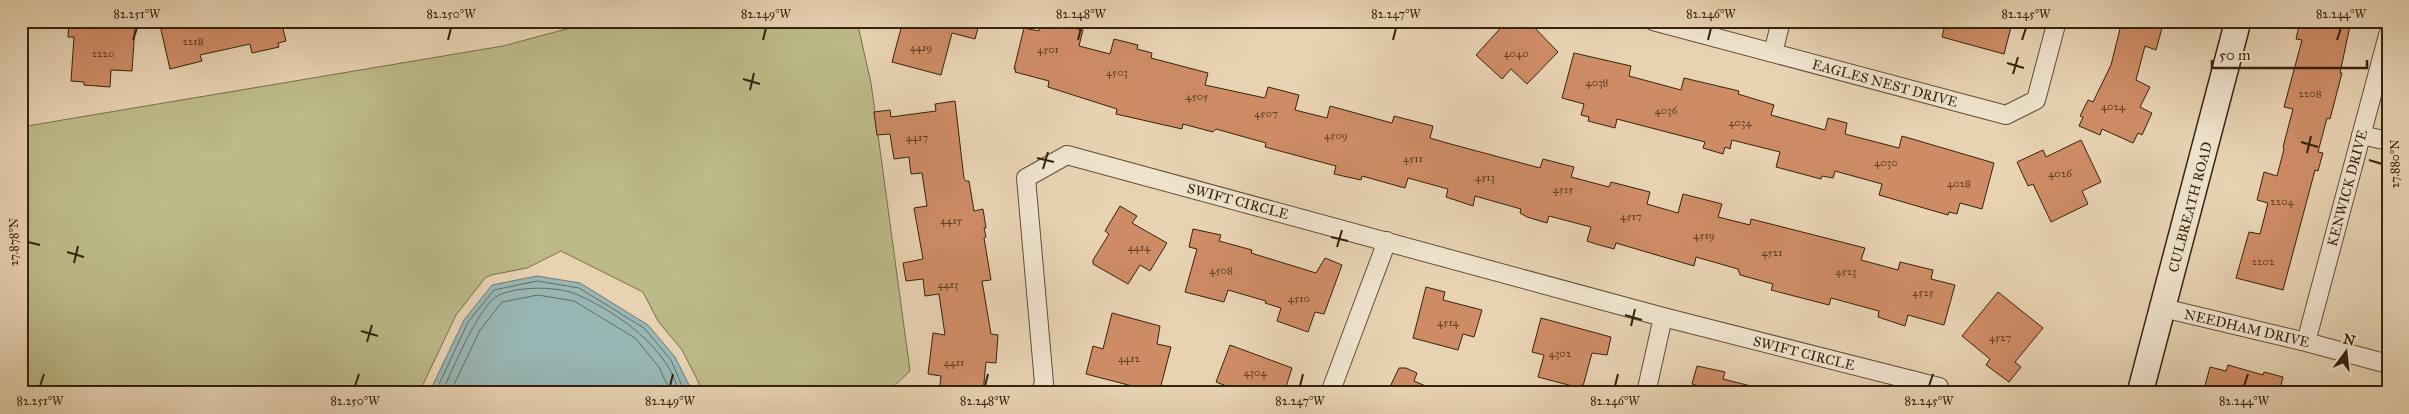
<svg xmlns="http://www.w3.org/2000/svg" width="2409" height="414" font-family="'IM FELL Great Primer',serif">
<rect width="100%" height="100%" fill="#e7d2b2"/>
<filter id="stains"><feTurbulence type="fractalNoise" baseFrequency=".004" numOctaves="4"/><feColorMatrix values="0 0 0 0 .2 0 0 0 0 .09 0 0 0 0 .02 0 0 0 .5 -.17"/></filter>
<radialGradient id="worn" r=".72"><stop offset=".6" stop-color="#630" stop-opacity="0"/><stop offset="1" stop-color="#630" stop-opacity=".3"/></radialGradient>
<path fill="#bcba88" stroke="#786e4a" d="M596 21H857L871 83 910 371 887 393H699V383L682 350 658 321 643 292 561 251 527 268 491 275 485 278 456 315 419 393H21V127L503 46Z"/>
<path fill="#98b6b4" stroke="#707b71" d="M537 276 580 283 648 325 675 357 691 389 690 393H429L464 320 492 285Z"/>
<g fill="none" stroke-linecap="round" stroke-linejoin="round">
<path stroke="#666c60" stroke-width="1" d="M435 393 468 322 494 290 537 281 579 288 644 328 671 360 685 393
M442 393C451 372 480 303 499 295 519 286 559 286 578 295 617 312 670 349 679 393
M450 393 480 330 502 302 538 295 574 301 635 338 659 367 671 393"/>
</g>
<path fill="#ce8c65" stroke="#35230c" d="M69 21H98V24L135 26 132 71 111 70 110 87 84 85V82L71 81 74 37H68Z
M159 21H281L286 41 278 43 279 47 252 53 250 44 200 55 202 61 170 69Z
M903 21H980L975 39 952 33 941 75 892 62Z
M1042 21 1083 30 1079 46 1110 54 1114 39 1138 45 1137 49 1152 53 1151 58 1208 73 1205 85 1265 98 1268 87 1299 95 1295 110 1327 118 1330 106 1392 123 1394 116 1433 126 1430 138 1447 143 1540 168 1543 159 1574 167 1571 177 1609 187 1611 182 1650 192 1647 204 1678 213 1683 194 1722 204 1718 217 1750 225 1751 219 1865 248 1861 260 1898 270 1900 262 1933 270 1931 279 1955 285 1944 325 1908 315 1905 326 1878 317 1879 311 1831 298 1829 305 1771 290 1773 284 1740 275 1738 269 1696 257 1694 266 1616 243 1614 249 1596 244 1587 241 1591 227 1549 216 1547 223 1527 217 1520 213 1521 209 1475 196 1473 206 1446 197 1448 189 1408 178 1405 188 1362 176 1361 180 1334 174 1336 166 1265 147 1266 143 1216 129 1213 132 1183 124 1182 129 1116 114 1117 109 1048 87 1049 81 1015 72 1016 69H1014L1024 28 1039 31Z
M1507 21H1528L1558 52 1527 84 1511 69 1502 79 1476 55Z
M1946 21H2010L2008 26 2011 27 2004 54 1942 37Z
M2122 21H2164L2156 50 2145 46 2136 80 2150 87 2140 107 2152 113 2142 135 2138 133 2133 143 2102 129 2100 135 2079 126 2083 117 2080 116 2088 100 2093 102 2111 65Z
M2300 21H2351L2340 73H2342L2330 119 2327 118 2318 152 2323 153 2318 171 2315 170 2283 290 2236 278 2249 232 2260 234 2268 203 2257 200 2264 172 2277 176 2284 149 2283 147 2293 109 2284 107 2302 40 2296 39Z
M1574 53 1631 66 1629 76 1681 90 1684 78 1739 91 1738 94 1774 105 1771 115 1825 130 1828 118 1847 123 1845 134 1899 148 1902 136 1994 163 1982 209 1960 203 1957 214 1949 212 1948 215 1879 195 1882 184 1835 171 1833 178 1822 176 1821 179 1776 167 1780 152 1732 140 1730 149 1725 147 1723 154 1703 148 1705 142 1617 119 1615 128 1588 121 1589 117 1581 115 1584 104 1562 98Z
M955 101 964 179 966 181H969L974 211 983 209 986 228H984L986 237 984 238 991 280 982 281 991 334 998 335 996 363 986 362 983 393H939L941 376 928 374 933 333 945 335 939 294 925 296 923 279 906 281 903 263 923 259 914 208 927 206 922 173 911 174 909 157 894 159 890 134 877 135 874 112 890 110 891 117 936 111 935 104Z
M2081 140 2101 182 2082 191 2088 204 2051 222 2033 184 2028 186 2017 162 2043 150 2046 157Z
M1120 206 1137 216 1132 223 1167 243 1150 271 1140 265 1128 284 1093 264V260L1109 234 1105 231Z
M1193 229 1221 235 1219 241 1252 250 1251 253 1316 273 1325 258 1342 265 1324 314 1315 312 1308 332 1277 321 1281 308 1265 303 1266 301 1228 290 1224 302 1185 292 1197 249 1189 247Z
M1426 287 1445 292 1443 300 1482 310 1474 337 1463 334 1458 350 1413 338Z
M1998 292 2043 328 2015 362 2021 367 2009 382 1986 365 1990 359 1962 336Z
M1112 313 1160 326 1157 344 1171 347 1159 393 1086 374 1093 346 1103 349Z
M1541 318 1611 337 1607 355 1592 353 1583 386 1580 385V388L1538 377 1544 355 1532 352Z
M1230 345 1292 368 1284 393H1226L1229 387 1216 382Z
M2228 365 2263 375 2264 372 2283 377 2279 393H2203L2210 367 2226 371Z
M1697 366 1725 372 1723 379 1755 387 1754 393H1698L1699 386 1692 384Z
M1399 368H1406L1417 373 1414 381 1442 393H1387Z"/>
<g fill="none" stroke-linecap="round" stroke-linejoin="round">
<g stroke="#624f36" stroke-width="20">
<path id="street" d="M1653 21 2006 115 2036 100 2057 21
M1773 53 1781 21
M2361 135 2388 141
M2163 308 2306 342 2388 364
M2306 342 2388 35
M1040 393 1044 383 1026 178 1067 155 1663 317 1939 387 1941 393
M1330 393 1387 241
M1646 393 1663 317"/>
</g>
<g stroke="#35230c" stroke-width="28">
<path id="secondary" d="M2140 393 2238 21"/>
</g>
<use href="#street" stroke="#efe2cd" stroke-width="18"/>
<use href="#secondary" stroke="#efe2cd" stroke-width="25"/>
</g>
<path fill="none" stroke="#35230c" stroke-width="2" d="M133 40 137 28M448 40 451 28M763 40 766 28M1078 40 1081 28M1393 40 1396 28M1708 40 1711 28M2022 40 2026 28M2337 40 2341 28M2007 63 2024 68M2013 74 2018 57M743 79 760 84M750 90 754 73M2301 142 2318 147M2307 153 2311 136M1037 158 1054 162M2369 160 2382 164M1043 169 1048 152M1331 237 1348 241M28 242 40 245M1337 247 1342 230M67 252 84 257M74 263 78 246M1625 315 1642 320M1631 326 1635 309M361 331 378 336M367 342 372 325M40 386 44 374M355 386 359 374M670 386 673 374M985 386 988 374M1300 386 1303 374M1615 386 1618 374M1929 386 1933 374M2244 386 2248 374"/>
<g text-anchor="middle" stroke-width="4" stroke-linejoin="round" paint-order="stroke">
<g font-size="11" fill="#5b3d22">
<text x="193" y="45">2218</text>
<text x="921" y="51">4419</text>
<text x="1048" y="53">4501</text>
<text x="103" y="57">2220</text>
<text x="1516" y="57">4040</text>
<text x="1117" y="76">4503</text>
<text x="1597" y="86">4038</text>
<text x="2310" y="97">2208</text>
<text x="1197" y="100">4505</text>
<text x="2113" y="110">4024</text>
<text x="1666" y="114">4036</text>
<text x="1266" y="117">4507</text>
<text x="1740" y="126">4034</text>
<text x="1336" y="139">4509</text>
<text x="917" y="141">4417</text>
<text x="1413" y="162">4511</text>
<text x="1886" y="166">4030</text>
<text x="2060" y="177">4026</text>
<text x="1485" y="181">4513</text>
<text x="1959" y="187">4028</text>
<text x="1563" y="193">4515</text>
<text x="2282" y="205">2204</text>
<text x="1631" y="220">4517</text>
<text x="951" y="224">4415</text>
<text x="1704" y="239">4519</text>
<text x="1139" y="251">4414</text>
<text x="1772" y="256">4521</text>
<text x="2263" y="265">2202</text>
<text x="1221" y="274">4508</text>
<text x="1846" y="275">4523</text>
<text x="948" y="288">4413</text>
<text x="1923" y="296">4525</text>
<text x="1299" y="302">4510</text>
<text x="1448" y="326">4514</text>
<text x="2000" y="341">4527</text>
<text x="1560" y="357">4302</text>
<text x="1129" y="362">4412</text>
<text x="954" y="366">4411</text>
<text x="1255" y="376">4304</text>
</g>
<g font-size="14" fill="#35230c" stroke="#efe2cd">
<text transform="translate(1885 83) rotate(15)" y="5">EAGLES NEST DRIVE</text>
<text transform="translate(2347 188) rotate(-75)" y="5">KENWICK DRIVE</text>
<text transform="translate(1238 201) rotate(15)" y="5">SWIFT CIRCLE</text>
<text transform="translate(2190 207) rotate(-75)" y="5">CULBREATH ROAD</text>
<text transform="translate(2247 328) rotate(13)" y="5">NEEDHAM DRIVE</text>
<text transform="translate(1804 353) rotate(14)" y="5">SWIFT CIRCLE</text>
</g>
</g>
<rect width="2409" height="414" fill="none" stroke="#e7d2b2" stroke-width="55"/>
<g transform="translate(2346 352) rotate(15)" stroke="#efe2cd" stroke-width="4" paint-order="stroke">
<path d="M0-4L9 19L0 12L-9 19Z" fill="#35230c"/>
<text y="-8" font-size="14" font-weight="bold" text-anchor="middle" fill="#35230c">N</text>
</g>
<path d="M2212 60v8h155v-8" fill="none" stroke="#35230c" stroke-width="2.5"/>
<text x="2219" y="60" font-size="15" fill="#35230c" stroke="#efe2cd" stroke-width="4" paint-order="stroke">50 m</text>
<rect x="28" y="28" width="2354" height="358" fill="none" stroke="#35230c" stroke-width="2"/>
<g font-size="12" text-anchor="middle" fill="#35230c">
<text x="137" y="18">82.251°W</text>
<text x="451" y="18">82.250°W</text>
<text x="766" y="18">82.249°W</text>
<text x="1081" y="18">82.248°W</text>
<text x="1396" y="18">82.247°W</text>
<text x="1711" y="18">82.246°W</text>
<text x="2026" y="18">82.245°W</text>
<text x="2341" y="18">82.244°W</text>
<text transform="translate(2395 164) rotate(-90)" y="4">27.880°N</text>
<text transform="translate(14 242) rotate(-90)" y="4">27.878°N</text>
<text x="40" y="405">82.251°W</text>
<text x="355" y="405">82.250°W</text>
<text x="670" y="405">82.249°W</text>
<text x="985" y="405">82.248°W</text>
<text x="1300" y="405">82.247°W</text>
<text x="1615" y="405">82.246°W</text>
<text x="1929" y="405">82.245°W</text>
<text x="2244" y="405">82.244°W</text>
</g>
<rect width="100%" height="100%" filter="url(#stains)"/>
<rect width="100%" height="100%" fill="url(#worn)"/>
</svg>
